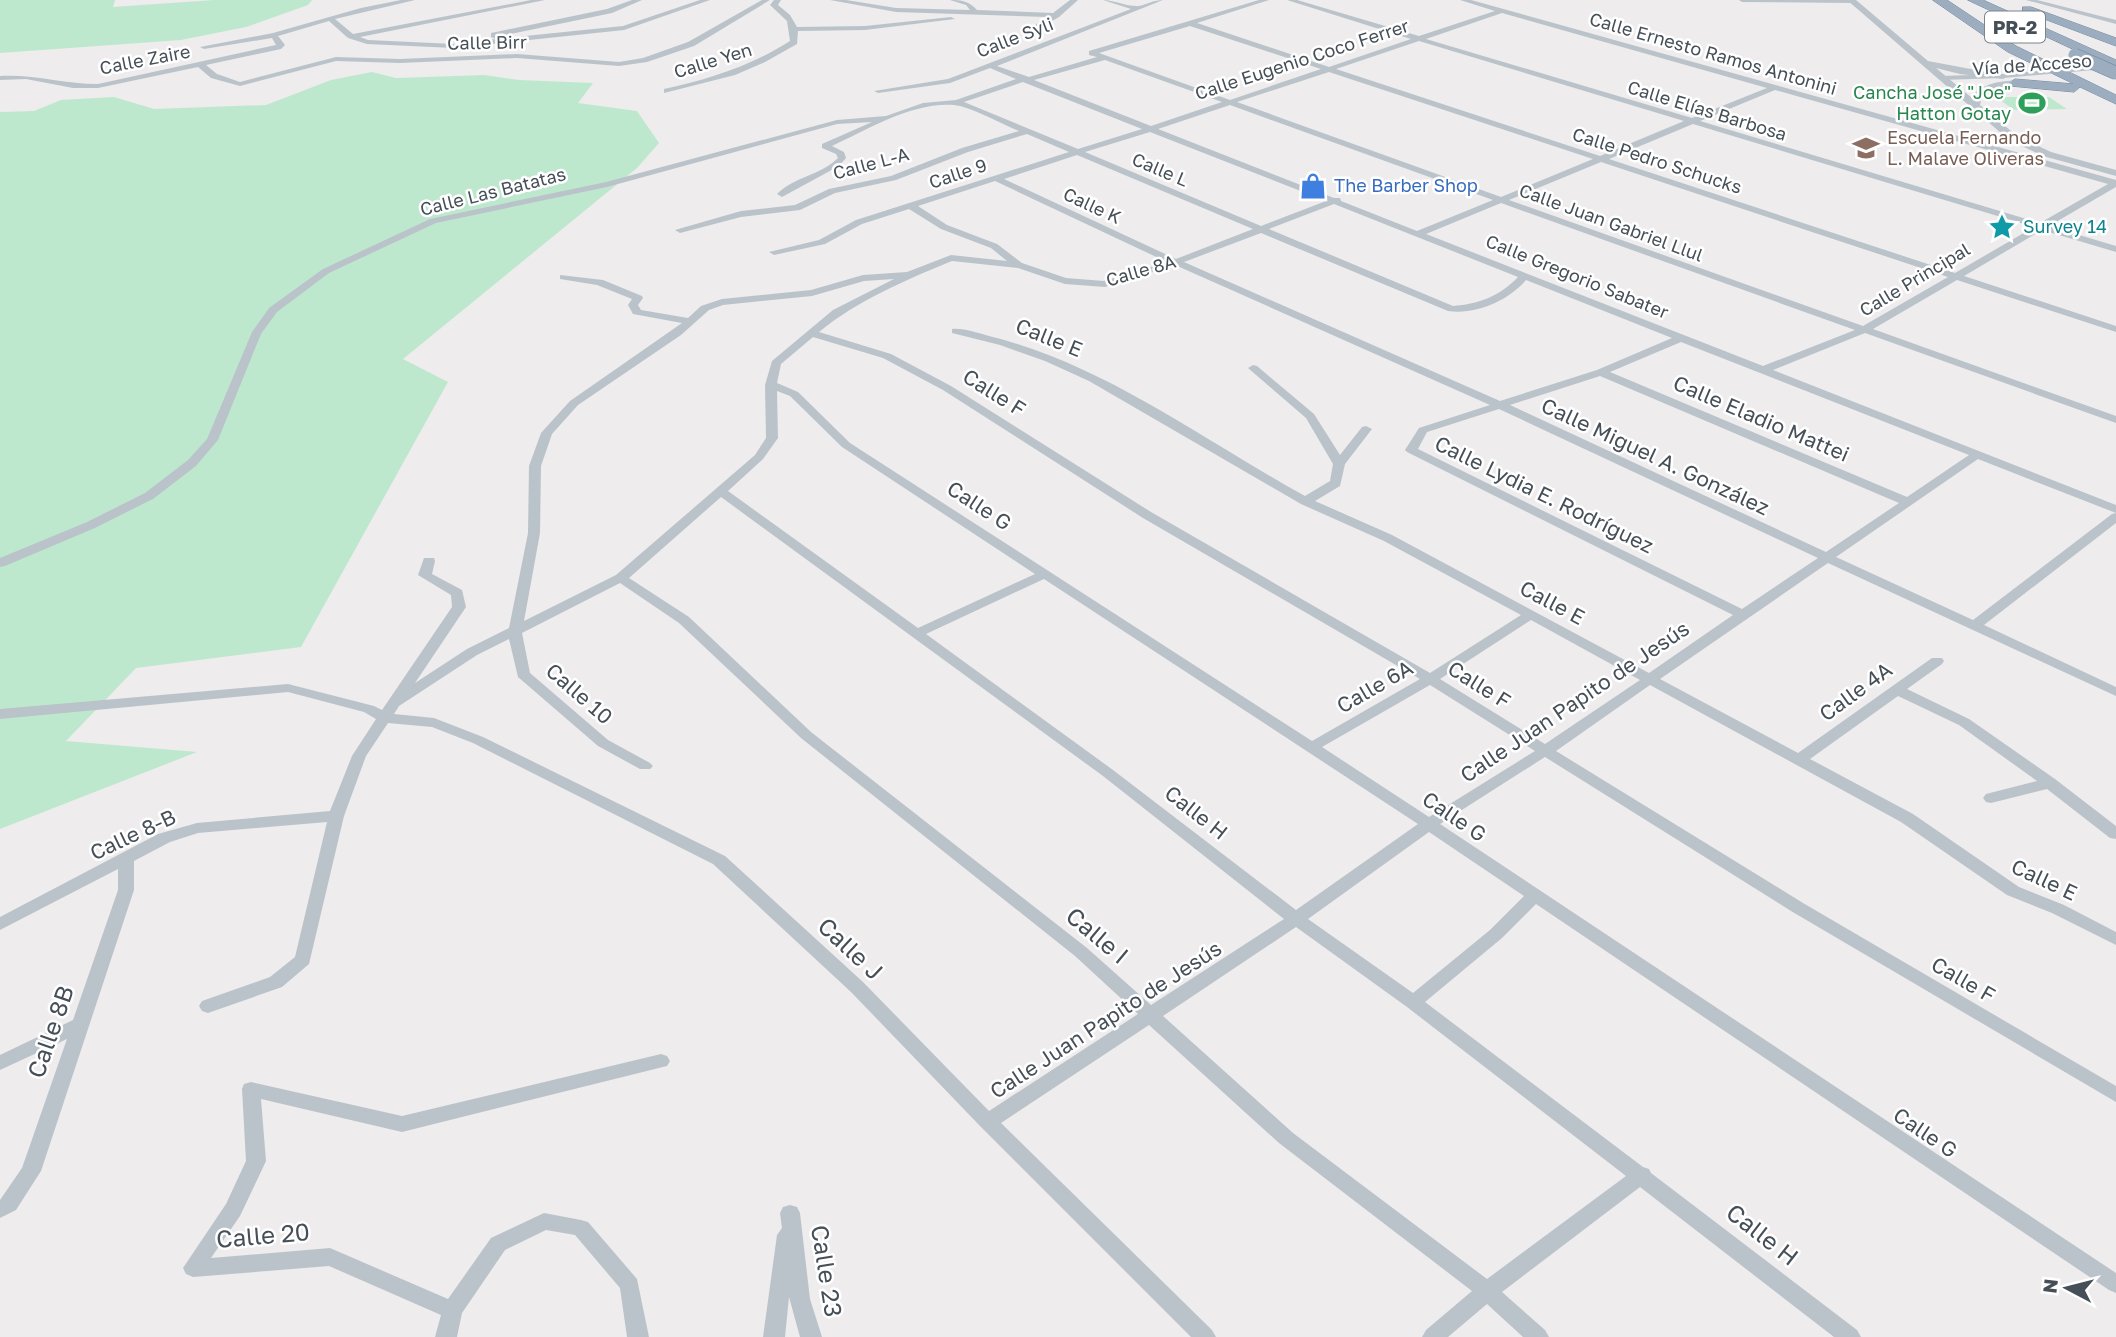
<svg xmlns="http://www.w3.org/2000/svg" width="2116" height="1337" font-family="'Golos Text',sans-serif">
<rect width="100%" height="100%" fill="#eeecec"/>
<path fill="#bee8ce" d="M0 0H115L113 7 214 0H312L308 5 246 27 181 40 0 53Z
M372 72 396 78 484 75 519 80 593 83 578 103 637 111 659 143 637 168 403 359 448 382 301 647 136 668 66 741 197 752 0 829V112L34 111 61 100 114 97 154 109 266 105 331 80Z
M1996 97H2049L2067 109 2014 110Z"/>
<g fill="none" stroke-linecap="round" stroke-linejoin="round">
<g stroke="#748aa1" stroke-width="1">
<path id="trunk" d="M1933 0H1947L2016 46 2116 95V104L2080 87 2074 92 2010 86 2009 83 2015 79 2074 84 2008 52Z
M1968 0H1983L2116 60V69Z
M2023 7H2031L2116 38V46L2023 11Z"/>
</g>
<path fill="#bbc3ca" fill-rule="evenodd" d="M401 0H415L335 19 353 34 531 0H545L360 37 368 40 454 44 496 39 491 37V33L607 9 632 0H642L612 13 501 36 505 38 623 26 700 0H710L624 30 454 48 367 44 348 38 329 21 278 36 285 45 281 49 206 65 217 74 240 82 336 57 400 59 517 54 619 62 643 58 688 42 762 0H770L694 46 647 62 619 66 517 58 400 63 336 61 240 86 211 78 198 67 98 88H73L26 79 0 80V76C33 74 65 84 98 84L276 45 272 38 204 49 200 47 273 33 361 8Z
M774 0H781L778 5 790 15 797 27 865 26 951 17 955 19 865 30 798 31 797 44 765 62 735 75 664 93V89C710 79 751 66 790 41L787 21 770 5Z
M830 0H846L896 8 970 10 966 5 950 0C962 0 969 1 977 10L1053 13 1070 0H1078L1059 17 1032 33H1029V29L1047 17 896 12Z
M1103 0C1114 0 1128 7 1139 6 1148 4 1154 0 1163 0L997 66 1029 77 1097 57 1089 55V51L1259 0H1269L1197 23 1329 67 1411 39 1287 0H1297L1419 36 1495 11 1460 0H1471L2116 180V187L2049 226 2116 246V252L2042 230 1964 276 2116 326V332L1957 280 1873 329 2116 416V423L1865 333 1773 370 2116 505V513L1978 459 1836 557 1973 620 2112 514 2116 513V523L1984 625 2116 687V696L1828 563 1660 679 1798 753 1932 658H1942L1944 661 1942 664 1907 689 1969 719 2055 779 2116 826V839L2110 838 2047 789 1991 803 1986 802 1983 798 1986 794 2037 781 1959 725 1898 696 1810 759 1913 814 2019 887 2064 905 2116 932V945L2052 913 2007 895 1901 822 1650 685 1556 751 1803 903 2116 1086V1102L1791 911 1545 757 1440 824 2116 1273V1293L2109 1290 1536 904 1502 938 1425 1002 1643 1167 1649 1169 1651 1173 1857 1330 1861 1337H1834L1640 1187 1502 1292 1545 1330 1549 1337H1523L1487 1304 1448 1337H1422L1426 1330 1472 1291 1279 1143 1149 1025 1001 1123 1212 1330 1216 1337H1191L981 1127 851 992 713 864 473 743 432 727 388 723 366 756 344 816 309 964 282 987 208 1013 202 1011 199 1006 202 1001 270 977 295 957 327 822 198 833 170 842 134 861V890L41 1171 16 1210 0 1218V1200L22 1168 67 1039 0 1070V1055L73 1020 118 890V869L0 930V917L158 834 197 823 330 811 352 756 376 719 364 712 288 692 0 719V709L288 684 374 706 382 710 452 607 451 595 418 575 424 558H434L435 561 432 574 462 590 466 607 415 683 467 649 509 628 528 533 529 466 541 433 570 401 682 323 633 314 628 305 632 299 597 285 560 279V275L603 280 642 296 643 298 638 305 641 310 688 318 701 306 722 299 811 290 863 275 907 272 951 255 1007 261 991 248 941 229 909 209 862 224 825 244 774 255 769 252 819 240 856 220 1069 152 1027 134 968 152 896 180 835 193 800 210 741 217 680 233 675 230 741 211 795 205 829 189 891 176 962 148 1019 131C1004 125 969 106 954 105 912 102 869 129 832 146L844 152 846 158 839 166 782 197 777 194C794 177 821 175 838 158L836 154 822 148V144L872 122 837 124 607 187 436 223 329 273 277 312 261 334 218 440 196 466 153 499 95 528 5 566 0 567V558L87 522 145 493 188 460 207 439 252 332 269 308 323 269 430 219 606 182 837 120 886 116 923 103 956 100 1016 79 990 68 950 83 878 93 874 91 948 79 1131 9ZM1502 13 1767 88 1692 118 1426 39ZM1190 26 1321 69 1230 100 1099 53ZM1419 41 1684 121 1600 156 1336 69ZM1105 60 1222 102 1151 126 1034 80ZM1329 72 1593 159 1501 197 1237 102ZM1023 82 1142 129 1078 149 964 102ZM1775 90 2108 184 2040 223 1700 121ZM1230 105 1493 200 1417 231 1341 201 1340 198H1334L1158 129ZM1693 124 2034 227 1955 273 1609 159ZM1150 132 1326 201 1261 226 1085 152ZM1077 155 1253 229 1176 259 1004 179ZM1601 162 1948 277 1863 326 1509 200ZM995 181 1167 262 1104 281 1066 278 1022 263 997 244 947 225 918 206ZM1501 203 1855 330 1763 366 1426 234ZM1334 204 1518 277C1500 296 1479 304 1453 306L1269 229ZM1261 233 1448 311C1476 315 1508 301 1526 280L1672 338 1597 370 1500 401 1184 262ZM952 261 1018 268 1065 284 1105 287 1175 265 1490 405 1419 428 1405 450 1407 452 1733 615 1649 673 1392 535 1315 501 1340 486 1345 464 1372 429 1366 426 1362 427 1340 455 1314 414 1257 366 1253 365 1248 368 1306 418 1333 464 1330 481 1305 496C1203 440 1104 364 989 336 977 333 964 328 952 329V333L1000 345 1045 361 1089 381 1301 504 1384 541 1521 615 1430 673 1151 512 951 386 891 354 819 332C858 300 906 280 952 261ZM894 279 833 310 772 361 765 385 766 438 755 455 616 575 524 621 540 533 541 466 552 434 578 405 681 335 709 310 723 305 812 296 864 281ZM813 337 883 358 943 390 1143 518 1420 679 1312 741 850 443 798 392 777 383 781 364ZM1681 342 1969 455 1907 497 1610 372ZM1600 376 1899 503 1826 552 1510 405ZM777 391 790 396 842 447 1035 574 918 628 728 491 763 459 778 438ZM1499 409 1818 558 1742 609 1418 449 1427 432ZM721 497 1103 776 1284 919 1151 1005 1087 948 811 732 689 617 629 578ZM1044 579 1418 824 1296 910 1113 770 926 634ZM620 583 679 623 801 738 1075 956 1138 1014 989 1111 863 982 725 856 483 737 434 718 394 714 399 706 477 655 509 639 518 677 598 746 640 769H650L653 766 650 763 608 740 530 673 522 633ZM1531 620 1640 680 1545 744 1440 679ZM1430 685 1535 751 1429 817 1322 747ZM1429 832 1524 896 1490 930 1413 993 1308 919ZM1296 927 1407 1007 1626 1176 1487 1279 1293 1133 1163 1016Z
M1739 0H1855V1L1852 3 1742 2Z
M2026 0H2037L2116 20V24Z
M2116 64V68L2003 78 1941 80 1937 78 1941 76 2003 74Z
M661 1054 667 1056 670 1061 667 1066 402 1132 261 1099 266 1161 240 1216 211 1258 330 1248 448 1299 491 1238 544 1213 581 1220 588 1222 637 1279 649 1337H627L620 1288 575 1235 546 1230 505 1250 462 1313 457 1337H435L441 1315 329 1266 193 1277 186 1274 183 1268 226 1204 246 1161 242 1089 244 1084 251 1082 402 1116Z
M790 1205 797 1207 800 1213 810 1299 822 1337H800L789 1297 785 1337H763L777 1235 782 1228 780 1213 783 1207Z"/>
<path fill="#bbc3ca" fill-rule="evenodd" d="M1847 0H1856L1928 61 2008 76 2003 79 1960 74 1936 68 1972 98C1979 84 2003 80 2017 81V85L1990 91 1982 96 1980 105 2017 136 2051 152 2116 170V176L2043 156 2009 140Z"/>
<use href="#trunk" fill="#9badbf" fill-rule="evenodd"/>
<g stroke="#748aa1" stroke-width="14" stroke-linecap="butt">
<path id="trunk-bridge" d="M2075 55 2116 73"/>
</g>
<use href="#trunk-bridge" stroke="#9badbf" stroke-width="13"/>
</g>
<defs>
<g id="stadium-bare" transform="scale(2.1)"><path d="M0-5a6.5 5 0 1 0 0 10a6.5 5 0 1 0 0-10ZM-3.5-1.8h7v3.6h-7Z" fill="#2e9e5b" stroke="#fff" stroke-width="2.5" paint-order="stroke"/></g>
<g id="school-bare" transform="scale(2.1)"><path d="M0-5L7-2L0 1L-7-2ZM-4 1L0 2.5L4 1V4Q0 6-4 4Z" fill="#8d6e63" stroke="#fff" stroke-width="2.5" paint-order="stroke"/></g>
<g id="shop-bare" transform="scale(2.1)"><path d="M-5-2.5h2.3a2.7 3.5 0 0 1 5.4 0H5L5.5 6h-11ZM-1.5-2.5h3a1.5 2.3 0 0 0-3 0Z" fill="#3f7fe0" stroke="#fff" stroke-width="2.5" paint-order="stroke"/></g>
<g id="sight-bare" transform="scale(2.1)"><path d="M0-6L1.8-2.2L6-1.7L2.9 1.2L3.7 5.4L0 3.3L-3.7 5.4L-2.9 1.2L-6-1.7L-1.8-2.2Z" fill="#0f9aa8" stroke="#fff" stroke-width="2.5" paint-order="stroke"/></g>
</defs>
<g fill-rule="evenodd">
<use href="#stadium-bare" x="2032" y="103"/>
<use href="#school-bare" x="1866" y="148"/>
<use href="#shop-bare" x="1313" y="186"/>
<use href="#sight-bare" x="2002" y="227"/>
</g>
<g text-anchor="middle" stroke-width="5" stroke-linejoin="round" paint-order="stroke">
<g font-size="18" fill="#464f57" stroke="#fff">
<text transform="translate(1015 38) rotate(-21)" y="6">Calle Syli</text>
<text transform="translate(487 43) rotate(-1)" y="6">Calle Birr</text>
<text transform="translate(1713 54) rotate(16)" y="6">Calle Ernesto Ramos Antonini</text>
<text transform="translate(145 60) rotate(-11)" y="6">Calle Zaire</text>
<text transform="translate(1302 60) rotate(-18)" y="6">Calle Eugenio Coco Ferrer</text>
<text transform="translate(713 61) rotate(-17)" y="6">Calle Yen</text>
<text transform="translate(2032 65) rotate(-4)" y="6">Vía de Acceso</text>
<text transform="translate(1707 111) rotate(17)" y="6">Calle Elías Barbosa</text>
<text transform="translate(1657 161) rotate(18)" y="6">Calle Pedro Schucks</text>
<text transform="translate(871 164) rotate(-15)" y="6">Calle L-A</text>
<text transform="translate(1160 170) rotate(23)" y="6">Calle L</text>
<text transform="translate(958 174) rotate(-18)" y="6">Calle 9</text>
<text transform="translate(493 192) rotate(-14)" y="6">Calle Las Batatas</text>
<text transform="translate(1092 206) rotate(25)" y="6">Calle K</text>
<text transform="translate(1611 223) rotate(20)" y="6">Calle Juan Gabriel Llul</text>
<text transform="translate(1141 271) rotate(-16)" y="6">Calle 8A</text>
<text transform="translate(1577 277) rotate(22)" y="6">Calle Gregorio Sabater</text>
<text transform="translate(1915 280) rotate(-31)" y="6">Calle Principal</text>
</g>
<g font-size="18" fill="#27864d" stroke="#fff" text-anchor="end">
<text x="2011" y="99">Cancha José "Joe"<tspan x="2011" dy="21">Hatton Gotay</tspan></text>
</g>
<g font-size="18" fill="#785e54" stroke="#fff" text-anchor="start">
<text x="1887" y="144">Escuela Fernando<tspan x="1887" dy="21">L. Malave Oliveras</tspan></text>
</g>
<g font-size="18" fill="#366cbe" stroke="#fff" text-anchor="start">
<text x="1334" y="192">The Barber Shop</text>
</g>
<g font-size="18" fill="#0d838f" stroke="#fff" text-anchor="start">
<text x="2023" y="233">Survey 14</text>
</g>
<rect fill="#fff" stroke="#7e8489" stroke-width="2" x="1985" y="11.5" width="60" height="31" rx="5"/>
<g font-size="19" font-weight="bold" fill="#464f57">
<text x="2015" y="34">PR-2</text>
</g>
<g font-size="21" fill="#464f57" stroke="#fff">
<text transform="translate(1049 338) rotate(22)" y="7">Calle E</text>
<text transform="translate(994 393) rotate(32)" y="7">Calle F</text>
<text transform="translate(1761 419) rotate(23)" y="7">Calle Eladio Mattei</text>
<text transform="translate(1655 457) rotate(25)" y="7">Calle Miguel A. González</text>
<text transform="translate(1544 495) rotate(26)" y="7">Calle Lydia E. Rodríguez</text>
<text transform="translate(979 506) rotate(33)" y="7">Calle G</text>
<text transform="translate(1552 603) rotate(28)" y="7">Calle E</text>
<text transform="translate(1479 685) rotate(32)" y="7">Calle F</text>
<text transform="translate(1375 687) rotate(-30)" y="7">Calle 6A</text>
<text transform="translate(1856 692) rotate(-36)" y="7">Calle 4A</text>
<text transform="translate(579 694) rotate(41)" y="7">Calle 10</text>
<text transform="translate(1575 702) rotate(-34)" y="7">Calle Juan Papito de Jesús</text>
<text transform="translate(1196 813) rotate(38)" y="7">Calle H</text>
<text transform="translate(1454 817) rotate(34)" y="7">Calle G</text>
<text transform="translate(133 835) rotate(-25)" y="7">Calle 8-B</text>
<text transform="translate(2044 880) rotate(25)" y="7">Calle E</text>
<text transform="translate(1963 980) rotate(30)" y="7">Calle F</text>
<text transform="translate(1106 1020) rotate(-33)" y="7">Calle Juan Papito de Jesús</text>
<text transform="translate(1925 1133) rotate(34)" y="7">Calle G</text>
</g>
<g font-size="24" fill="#464f57" stroke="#fff">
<text transform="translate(1097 936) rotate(40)" y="8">Calle I</text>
<text transform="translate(850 949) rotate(43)" y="8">Calle J</text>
<text transform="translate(51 1032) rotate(-71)" y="8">Calle 8B</text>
<text transform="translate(1762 1235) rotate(38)" y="8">Calle H</text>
<text transform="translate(263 1236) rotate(-5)" y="8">Calle 20</text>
<text transform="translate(826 1271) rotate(81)" y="8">Calle 23</text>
</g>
</g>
<g transform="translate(2067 1288) rotate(277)" stroke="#ffffff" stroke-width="5" paint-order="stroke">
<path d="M0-5L12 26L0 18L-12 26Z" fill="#464f57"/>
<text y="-10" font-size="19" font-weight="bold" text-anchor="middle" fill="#464f57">N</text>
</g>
</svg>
